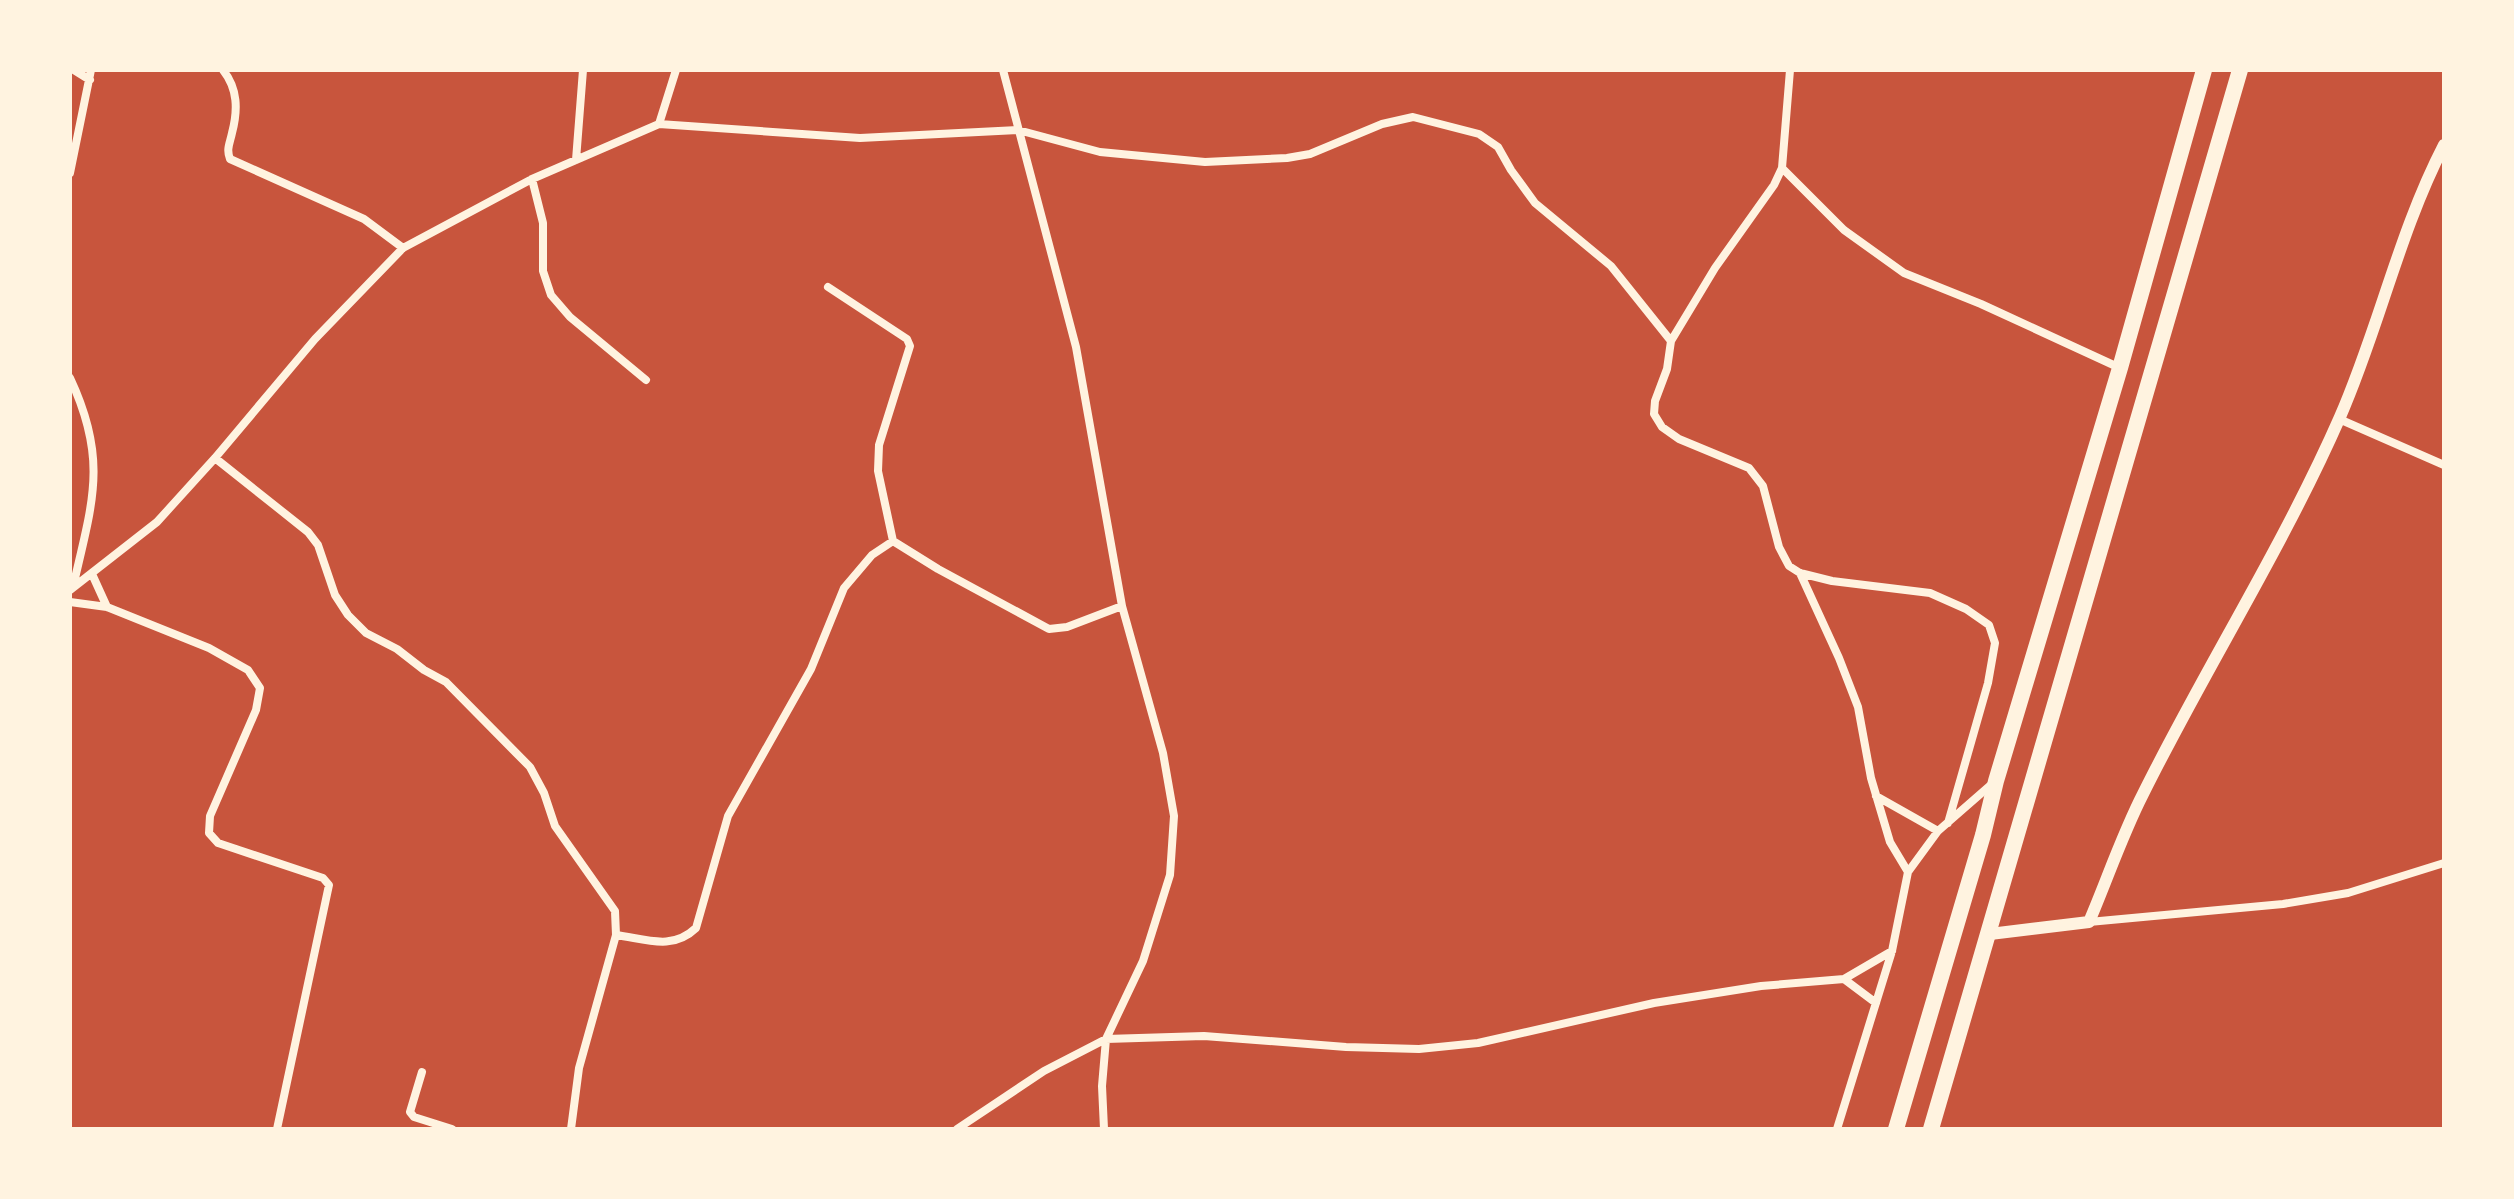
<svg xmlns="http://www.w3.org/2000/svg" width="2514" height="1199" font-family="'Source Sans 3',sans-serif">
<rect width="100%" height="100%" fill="#c8553d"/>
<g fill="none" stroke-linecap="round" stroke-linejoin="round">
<path stroke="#fff3e0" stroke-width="8" d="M74 70 90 80
M223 70C238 89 238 110 232 133 230 143 226 149 230 159L364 219 403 248
M1003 70 1076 347 1122 606 1163 753 1174 816 1170 875 1143 961 1106 1039 1102 1086 1104 1129
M1790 70 1782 168 1774 185 1715 268 1671 341 1667 369 1655 401 1654 414 1662 427 1679 439 1749 468 1763 486 1779 547 1789 566 1800 573 1832 581 1930 593 1966 609 1989 625 1995 643 1988 683 1948 823
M659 124 860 138 1018 130 1100 152 1205 162 1287 158 1310 154 1382 124 1413 117 1479 134 1498 147 1511 170 1535 203 1611 266 1671 341
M576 160 583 70
M1782 168 1844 230 1904 273 1981 304 2120 368
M70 173 91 70
M532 179 543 223V271L551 295 570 317 646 380
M828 287 907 339 910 346 879 445 878 471 893 541 938 569 1049 629 1067 627 1122 606
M70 378C109 461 92 503 73 587
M2339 419 2444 465
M215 458 308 532 318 545 335 595 348 615 366 633 397 649 424 670 446 682 530 767 544 793 555 826 615 911 616 935 579 1068 571 1129
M1800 573 1839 658 1858 707 1871 778 1890 842 1908 872
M92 574 107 607
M70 590 157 522 215 458 315 339 403 248 532 179 659 124 676 70
M70 602 107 607 209 648 248 670 260 688 256 710 210 816 209 833 218 843 323 878 329 885 277 1129
M1876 796 1938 831
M2089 922 2283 904 2348 893 2444 863
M616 935C646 939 672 951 696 928L728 816 811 669 844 588 872 555 893 541
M1844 979 1876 1003
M422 1072 410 1112 414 1117 452 1129
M957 1129 1044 1071 1106 1039 1204 1036 1346 1047 1419 1049 1478 1043 1654 1003 1761 986 1844 979 1892 951
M1837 1129 1892 951 1908 872 1938 831 1993 783"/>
<path stroke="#fff3e0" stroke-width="12" d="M1990 934 2089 922C2107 880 2122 835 2143 794 2206 667 2283 547 2340 417 2379 328 2399 232 2444 145"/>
<path stroke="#fff3e0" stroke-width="16" d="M1896 1129 1983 835 1996 781 2120 368 2204 70
M1931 1129 2240 70"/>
</g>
<rect width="2514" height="1199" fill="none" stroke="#fff3e0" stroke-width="144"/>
</svg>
